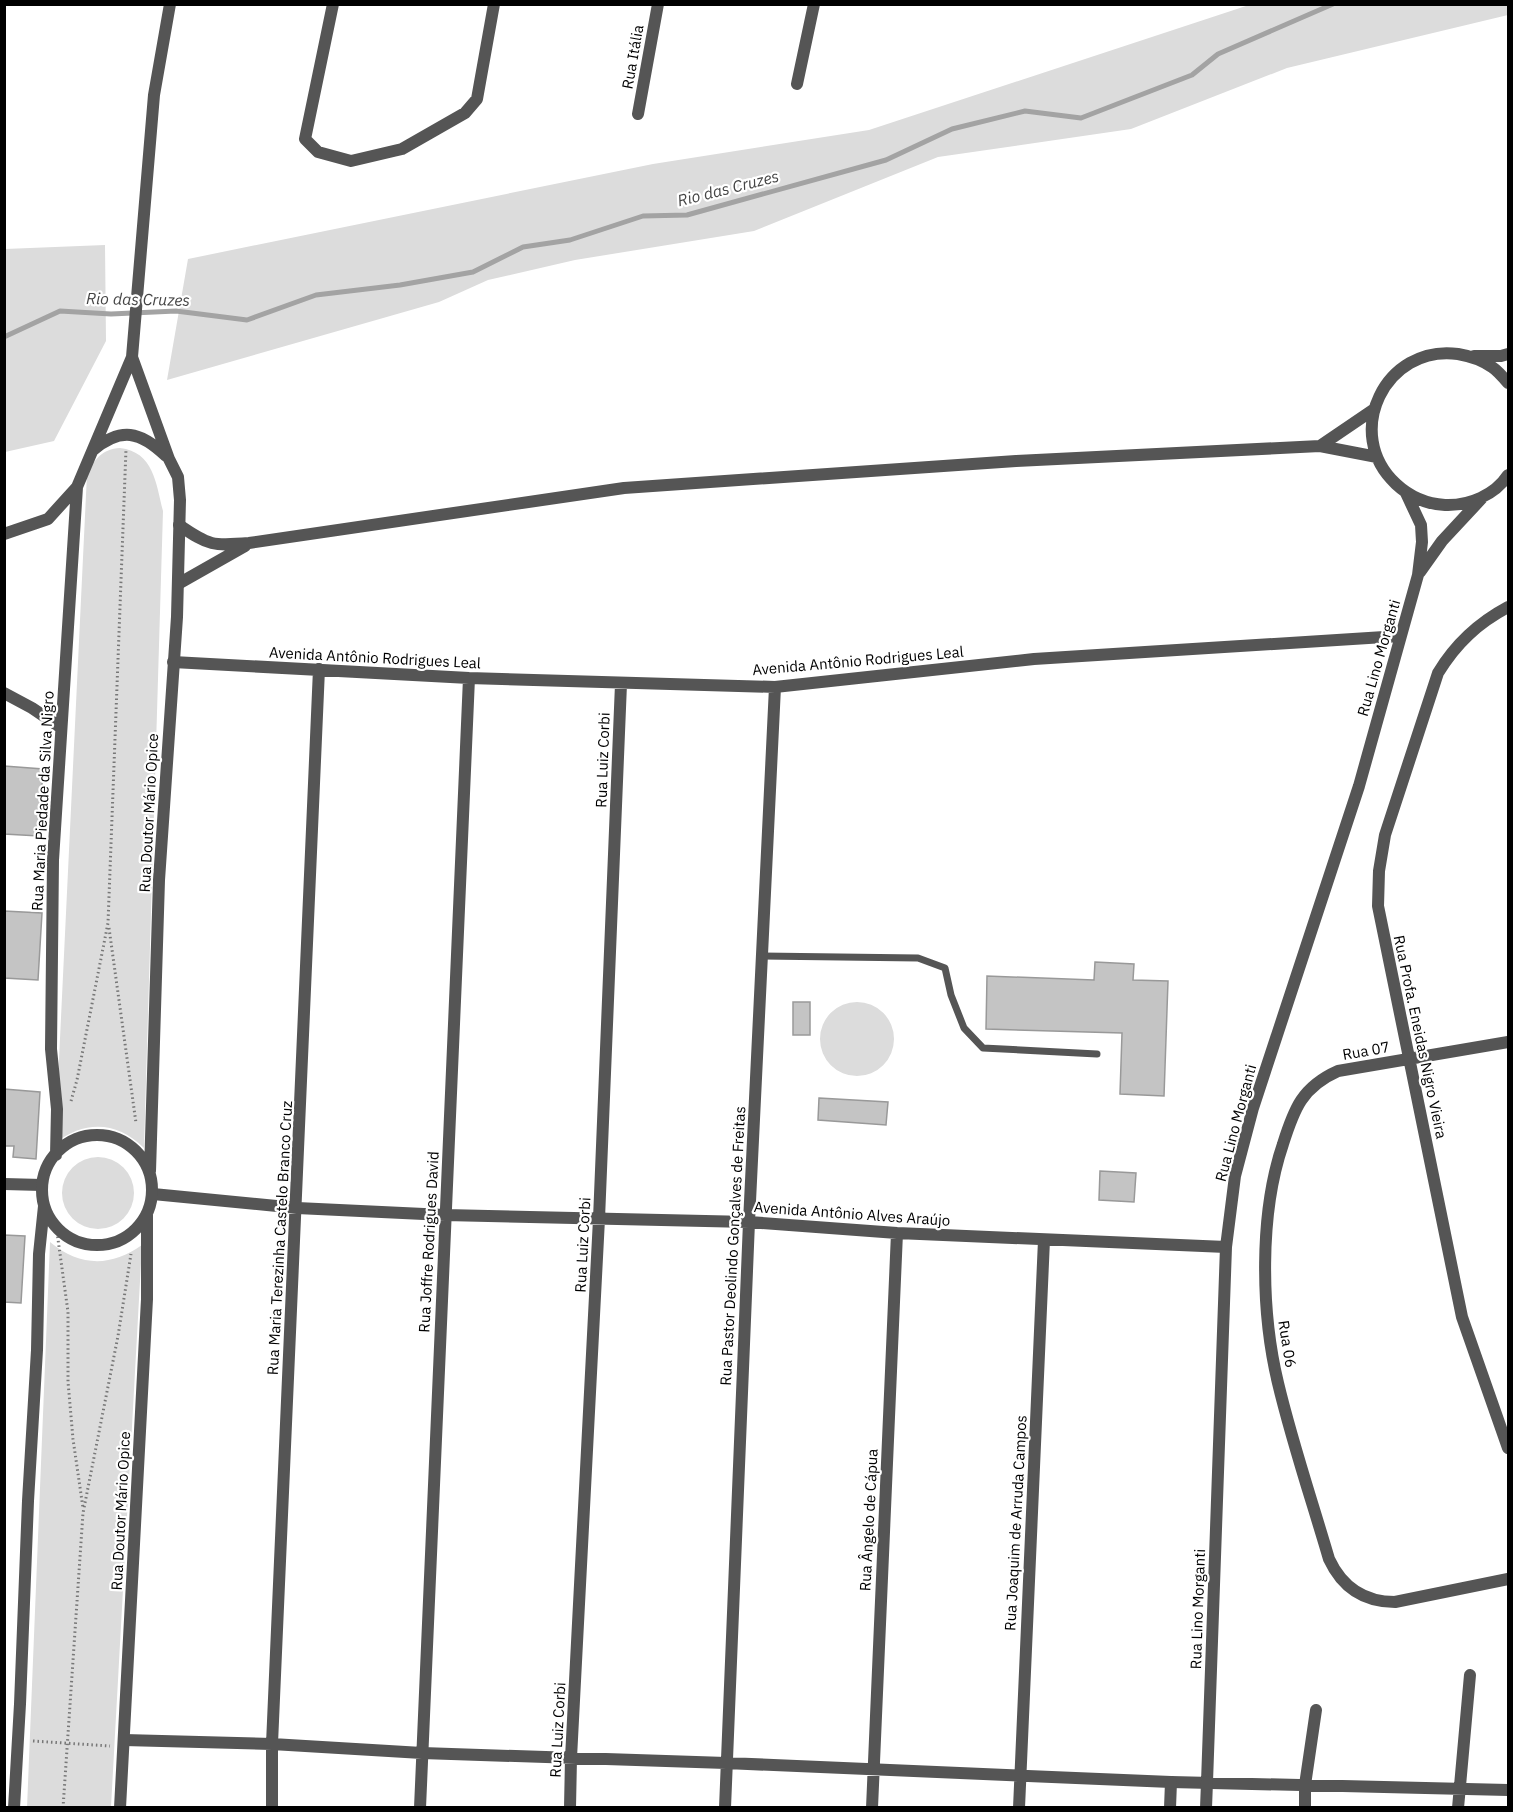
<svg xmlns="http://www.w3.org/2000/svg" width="1513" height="1812" font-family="'IBM Plex Sans',sans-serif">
<rect width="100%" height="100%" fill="#fff"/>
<path fill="#dcdcdc" d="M1249 5 1508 4V15L1287 68 1131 129 938 157 754 231 575 260 488 280 439 302 167 380 188 259 653 164 869 130Z
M105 245 106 341 54 441 5 452V249Z
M120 448C154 452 156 484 163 511L144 1148C117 1121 85 1120 55 1143L87 474C95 459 102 449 120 448Z
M820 1039a37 37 0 1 1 74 0a37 37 0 1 1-74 0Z
M62 1193a36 36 0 1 1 72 0a36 36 0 1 1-72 0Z
M50 1242C80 1267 111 1267 142 1245L111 1807 27 1808Z"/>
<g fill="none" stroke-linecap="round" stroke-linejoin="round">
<path stroke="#a3a3a3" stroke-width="5" d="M4 337 60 311 111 314 176 311 247 320 316 295 400 285 473 272 523 247 570 240 643 216 687 215 886 160 952 129 1025 111 1081 118 1192 75 1218 54 1333 4"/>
</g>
<path fill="#c4c4c4" stroke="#999" stroke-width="1.5" d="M4 766 43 769 39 836 4 834Z
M4 911 42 913 38 980 4 978Z
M1095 962 1134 964 1133 980 1168 981 1164 1096 1120 1094 1122 1033 986 1029 987 976 1094 980Z
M793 1002H810V1035H793Z
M4 1089 40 1092 36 1159 13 1157 14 1146H4Z
M819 1098 888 1102 886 1125 818 1120Z
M1100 1171 1136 1173 1134 1202 1099 1200Z
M4 1235 25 1236 21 1303 4 1302Z"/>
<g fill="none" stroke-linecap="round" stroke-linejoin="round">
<path stroke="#777" stroke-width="3" stroke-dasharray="1.5 3" stroke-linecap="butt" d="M109 928 136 1123
M71 1101 77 1080 108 923 126 449
M57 1232 68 1312V1382L73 1439 83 1508
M33 1741 110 1746
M63 1808 83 1513 118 1336 131 1254"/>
<path stroke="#555" stroke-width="7" d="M762 956 918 958 945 968 951 995 964 1028 983 1048 1097 1054"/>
<path stroke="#555" stroke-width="12" d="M333 4 305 139 318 152 351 161 402 149 465 113 477 99 494 4
M797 84 814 4
M638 114 658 4
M1474 356H1501L1508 354
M1508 383C1503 377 1498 371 1492 367 1482 360 1470 356 1458 354 1385 344 1342 434 1396 484 1410 497 1426 504 1445 505 1469 506 1495 495 1508 475
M1320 446 1373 410
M179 525C209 546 213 546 249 543L624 488 1016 461 1320 446 1377 457
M1420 572 1442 541 1482 498
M178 584 245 546
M1508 607C1478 623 1456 643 1438 673L1385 835 1379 871 1378 906 1462 1317 1508 1448
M173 662 469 678 775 687 1034 659 1400 636
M1508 1042 1338 1071C1302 1087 1294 1109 1283 1144 1259 1214 1261 1312 1278 1383 1292 1442 1312 1501 1329 1559 1342 1587 1364 1602 1395 1602L1508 1579
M4 1184 42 1185
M153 1194 297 1208 445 1215 749 1222 897 1233 1226 1247
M124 1740 272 1744 422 1753 726 1763 1171 1782 1508 1790
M1207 1782 1226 1247 1235 1176 1253 1108 1359 786 1418 575 1422 542 1421 525 1406 493
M272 1808V1744L319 669
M420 1808 469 678
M570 1808 571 1758 599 1219 621 684
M725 1808 749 1222 775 687
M872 1808 897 1233
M1019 1808 1044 1240
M1305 1808V1785L1316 1710
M1458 1808 1470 1675"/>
<path stroke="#555" stroke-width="12" d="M132 357 169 459 178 477 180 500 177 617 159 880 150 1171
M93 450C121 427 140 431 166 456
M4 534 48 519 77 487
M4 693 32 708 60 727
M42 1190a55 55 0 1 1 110 0a55 55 0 1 1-110 0Z
M56 1155 57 1109 51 1049 53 860 77 487 132 357 154 95 170 4
M14 1808 20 1704 28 1501 37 1350 39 1254 44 1206
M120 1808 147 1299V1215
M1170 1808 1171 1782
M1206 1808 1207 1782"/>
</g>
<g text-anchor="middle" stroke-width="4.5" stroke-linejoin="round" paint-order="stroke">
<g font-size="15" fill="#000" stroke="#fff">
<text transform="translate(633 57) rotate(-80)" y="5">Rua Itália</text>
<text transform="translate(375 658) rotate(3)" y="5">Avenida Antônio Rodrigues Leal</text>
<text transform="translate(1379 658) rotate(-74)" y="5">Rua Lino Morganti</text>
<text transform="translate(858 661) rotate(-5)" y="5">Avenida Antônio Rodrigues Leal</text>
<text transform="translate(603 760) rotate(-88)" y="5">Rua Luiz Corbi</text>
<text transform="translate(43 801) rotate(-87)" y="5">Rua Maria Piedade da Silva Nigro</text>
<text transform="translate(149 813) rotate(-87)" y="5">Rua Doutor Mário Opice</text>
<text transform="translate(1420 1037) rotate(78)" y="5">Rua Profa. Eneidas Nigro Vieira</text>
<text transform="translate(1366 1051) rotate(-10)" y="5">Rua 07</text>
<text transform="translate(1236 1123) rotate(-75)" y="5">Rua Lino Morganti</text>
<text transform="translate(852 1214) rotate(4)" y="5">Avenida Antônio Alves Araújo</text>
<text transform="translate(280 1238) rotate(-87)" y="5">Rua Maria Terezinha Castelo Branco Cruz</text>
<text transform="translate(429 1242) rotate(-87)" y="5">Rua Joffre Rodrigues David</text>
<text transform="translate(583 1245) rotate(-87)" y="5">Rua Luiz Corbi</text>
<text transform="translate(733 1246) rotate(-87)" y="5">Rua Pastor Deolindo Gonçalves de Freitas</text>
<text transform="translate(1287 1344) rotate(81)" y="5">Rua 06</text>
<text transform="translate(121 1511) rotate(-87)" y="5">Rua Doutor Mário Opice</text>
<text transform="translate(869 1520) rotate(-87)" y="5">Rua Ângelo de Cápua</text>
<text transform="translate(1016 1523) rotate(-87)" y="5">Rua Joaquim de Arruda Campos</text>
<text transform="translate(1198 1609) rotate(-88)" y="5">Rua Lino Morganti</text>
<text transform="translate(558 1730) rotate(-87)" y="5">Rua Luiz Corbi</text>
</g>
<g font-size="16" font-style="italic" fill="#444" stroke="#fff">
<text transform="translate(728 188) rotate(-14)" y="6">Rio das Cruzes</text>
<text transform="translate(138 299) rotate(1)" y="6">Rio das Cruzes</text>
</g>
</g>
<rect width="1513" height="1812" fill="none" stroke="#000000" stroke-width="12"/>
</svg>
